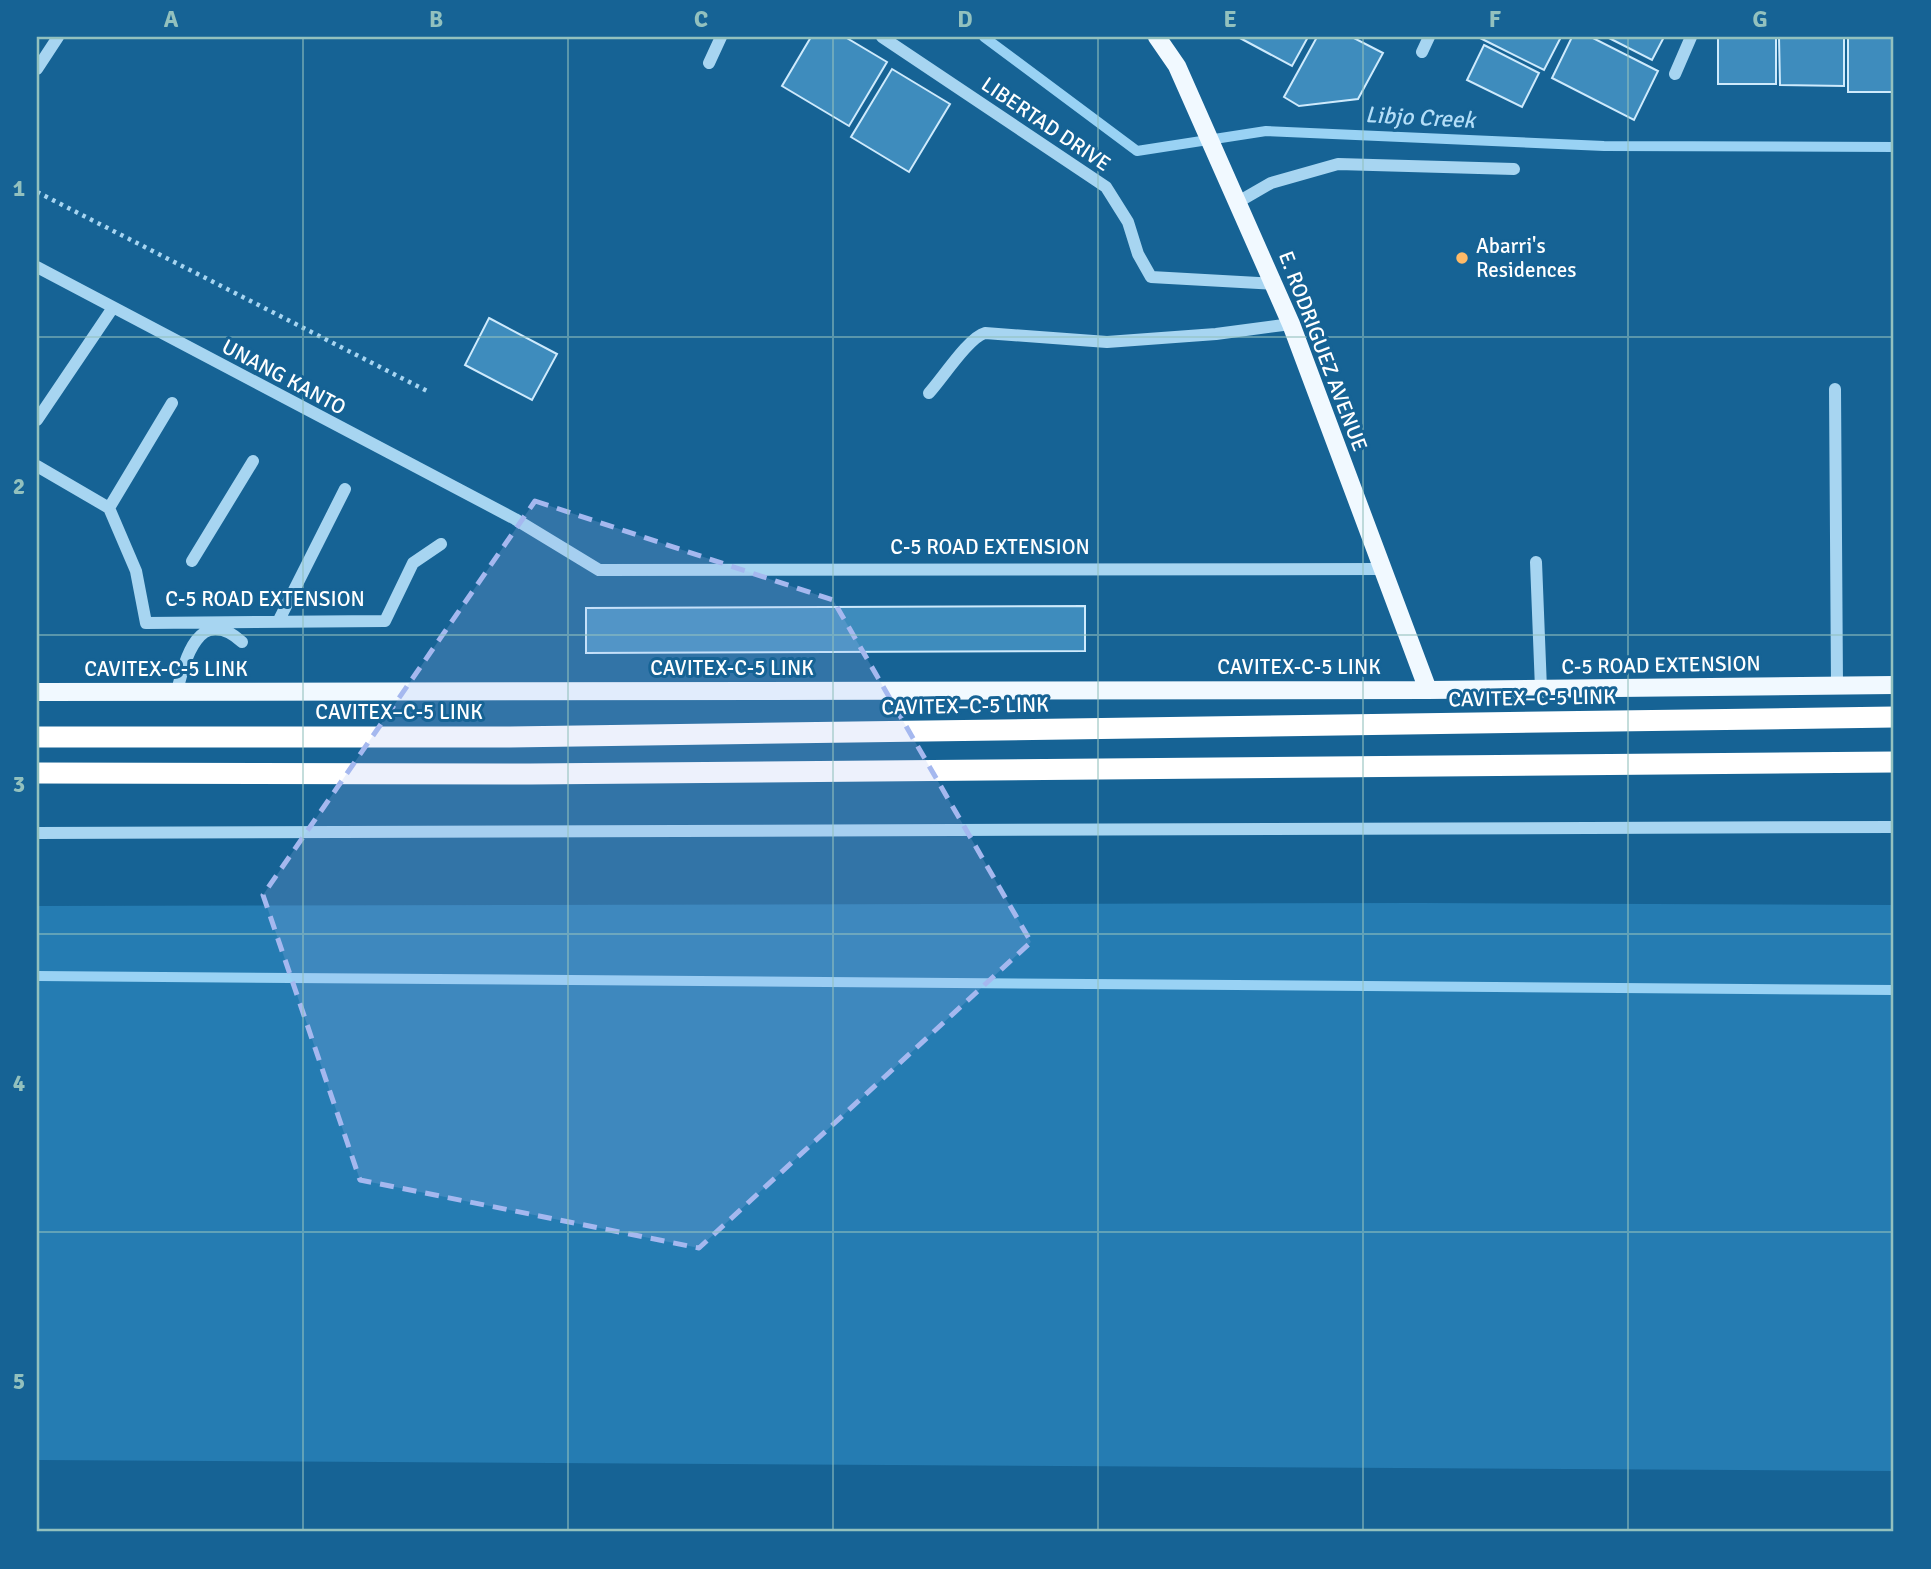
<svg xmlns="http://www.w3.org/2000/svg" width="1931" height="1569" font-family="Signika,sans-serif">
<rect width="100%" height="100%" fill="#166395"/>
<path fill="#257cb2" d="M1420 903 1894 905V1471L37 1460V906Z"/>
<g fill="none" stroke-linecap="round" stroke-linejoin="round">
<path stroke="#99d2f4" stroke-width="10" d="M984 37 1137 151 1266 131 1604 146 1894 147
M37 976 1894 990"/>
</g>
<path fill="#3e8cbd" stroke="#ceeafc" stroke-width="2" d="M811 37H845L887 62 849 126 782 86Z
M1238 37H1308L1292 66Z
M1317 37H1352L1383 53 1358 99 1299 106 1284 97Z
M1478 37H1561L1544 70Z
M1572 37H1591L1658 71 1634 120 1552 78Z
M1607 37H1664L1652 60Z
M1718 37H1776V84H1718Z
M1779 37H1844V86L1780 85Z
M1848 37H1894V92H1848Z
M1484 45 1539 73 1522 107 1467 80Z
M892 69 950 104 909 172 851 137Z
M489 318 557 354 532 400 465 365Z
M1085 606V651L586 653V608Z"/>
<g fill="none" stroke-linecap="round" stroke-linejoin="round">
<path stroke="#a7d5f1" stroke-width="4.5" stroke-dasharray="3.5 5" stroke-linecap="butt" d="M37 192 429 392"/>
<path stroke="#a7d5f1" stroke-width="12" d="M882 37 1106 187 1128 222 1138 254 1151 277 1275 284
M1422 52 1429 37
M709 63 721 37
M37 69 58 37
M1675 74 1691 37
M1238 202 1271 183 1338 164 1514 169
M37 267 515 519 599 570 1382 569
M1835 389 1837 685
M929 393C942 379 969 337 985 333L1107 342 1216 334 1291 324
M37 420 112 309
M37 466 109 508 136 571 146 623 385 621 413 563 441 544
M109 508 172 403
M192 561 253 461
M1536 562 1541 689
M278 622 345 489
M177 691C185 659 199 604 242 642
M37 833 1894 827"/>
<path stroke="#f1f9ff" stroke-width="18" d="M1157 37 1177 66 1291 324 1428 690
M37 692 1428 690 1894 685"/>
<path stroke="#fff" stroke-width="21" d="M37 737H510L1894 717
M37 773 530 774 1894 762"/>
</g>
<path fill="#a5b8ef" fill-opacity="0.2" stroke="#a5b8ef" stroke-width="5" stroke-dasharray="14 9" stroke-linejoin="round" d="M535 501 833 600 1031 942 699 1248 360 1180 263 895Z"/>
<path fill="none" stroke="#93c1be" stroke-width="2" stroke-opacity="0.55" d="M303 37V1532M568 37V1532M833 37V1532M1098 37V1532M1363 37V1532M1628 37V1532M37 337H1894M37 635H1894M37 934H1894M37 1232H1894"/>
<circle fill="#ffba67" stroke="#166395" stroke-width="2.5" cx="1462" cy="258" r="7"/>
<g text-anchor="middle" stroke-width="6" stroke-linejoin="round" paint-order="stroke">
<g font-size="21" fill="#fff" stroke="#166395">
<text transform="translate(1046 124) rotate(34)" y="7">LIBERTAD DRIVE</text>
<text transform="translate(1323 351) rotate(69)" y="7">E. RODRIGUEZ AVENUE</text>
<text transform="translate(284 377) rotate(28)" y="7">UNANG KANTO</text>
<text x="990" y="554">C-5 ROAD EXTENSION</text>
<text x="265" y="606">C-5 ROAD EXTENSION</text>
<text transform="translate(1661 665) rotate(-1)" y="7">C-5 ROAD EXTENSION</text>
<text x="1299" y="674">CAVITEX-C-5 LINK</text>
<text x="732" y="675">CAVITEX-C-5 LINK</text>
<text x="166" y="676">CAVITEX-C-5 LINK</text>
<text transform="translate(1532 698) rotate(-1)" y="7">CAVITEX–C-5 LINK</text>
<text transform="translate(965 706) rotate(-1)" y="7">CAVITEX–C-5 LINK</text>
<text x="399" y="719">CAVITEX–C-5 LINK</text>
</g>
<g font-size="21" fill="#fff" stroke="#166395" text-anchor="start">
<text x="1476" y="253">Abarri's<tspan x="1476" dy="24">Residences</tspan></text>
</g>
<g font-size="23" font-style="italic" fill="#b3def8" stroke="#166395">
<text transform="translate(1420 117) rotate(3)" y="8">Libjo Creek</text>
</g>
</g>
<rect width="1931" height="1569" fill="none" stroke="#166395" stroke-width="77"/>
<rect x="38" y="38" width="1854" height="1492" fill="none" stroke="#93c1be" stroke-width="2.5"/>
<g font-size="23" text-anchor="middle" font-weight="bold" fill="#93c1be">
<text x="171" y="27">A</text>
<text x="436" y="27">B</text>
<text x="701" y="27">C</text>
<text x="965" y="27">D</text>
<text x="1230" y="27">E</text>
<text x="1495" y="27">F</text>
<text x="1760" y="27">G</text>
<text x="19" y="196">1</text>
<text x="19" y="494">2</text>
<text x="19" y="792">3</text>
<text x="19" y="1091">4</text>
<text x="19" y="1389">5</text>
</g>
</svg>
